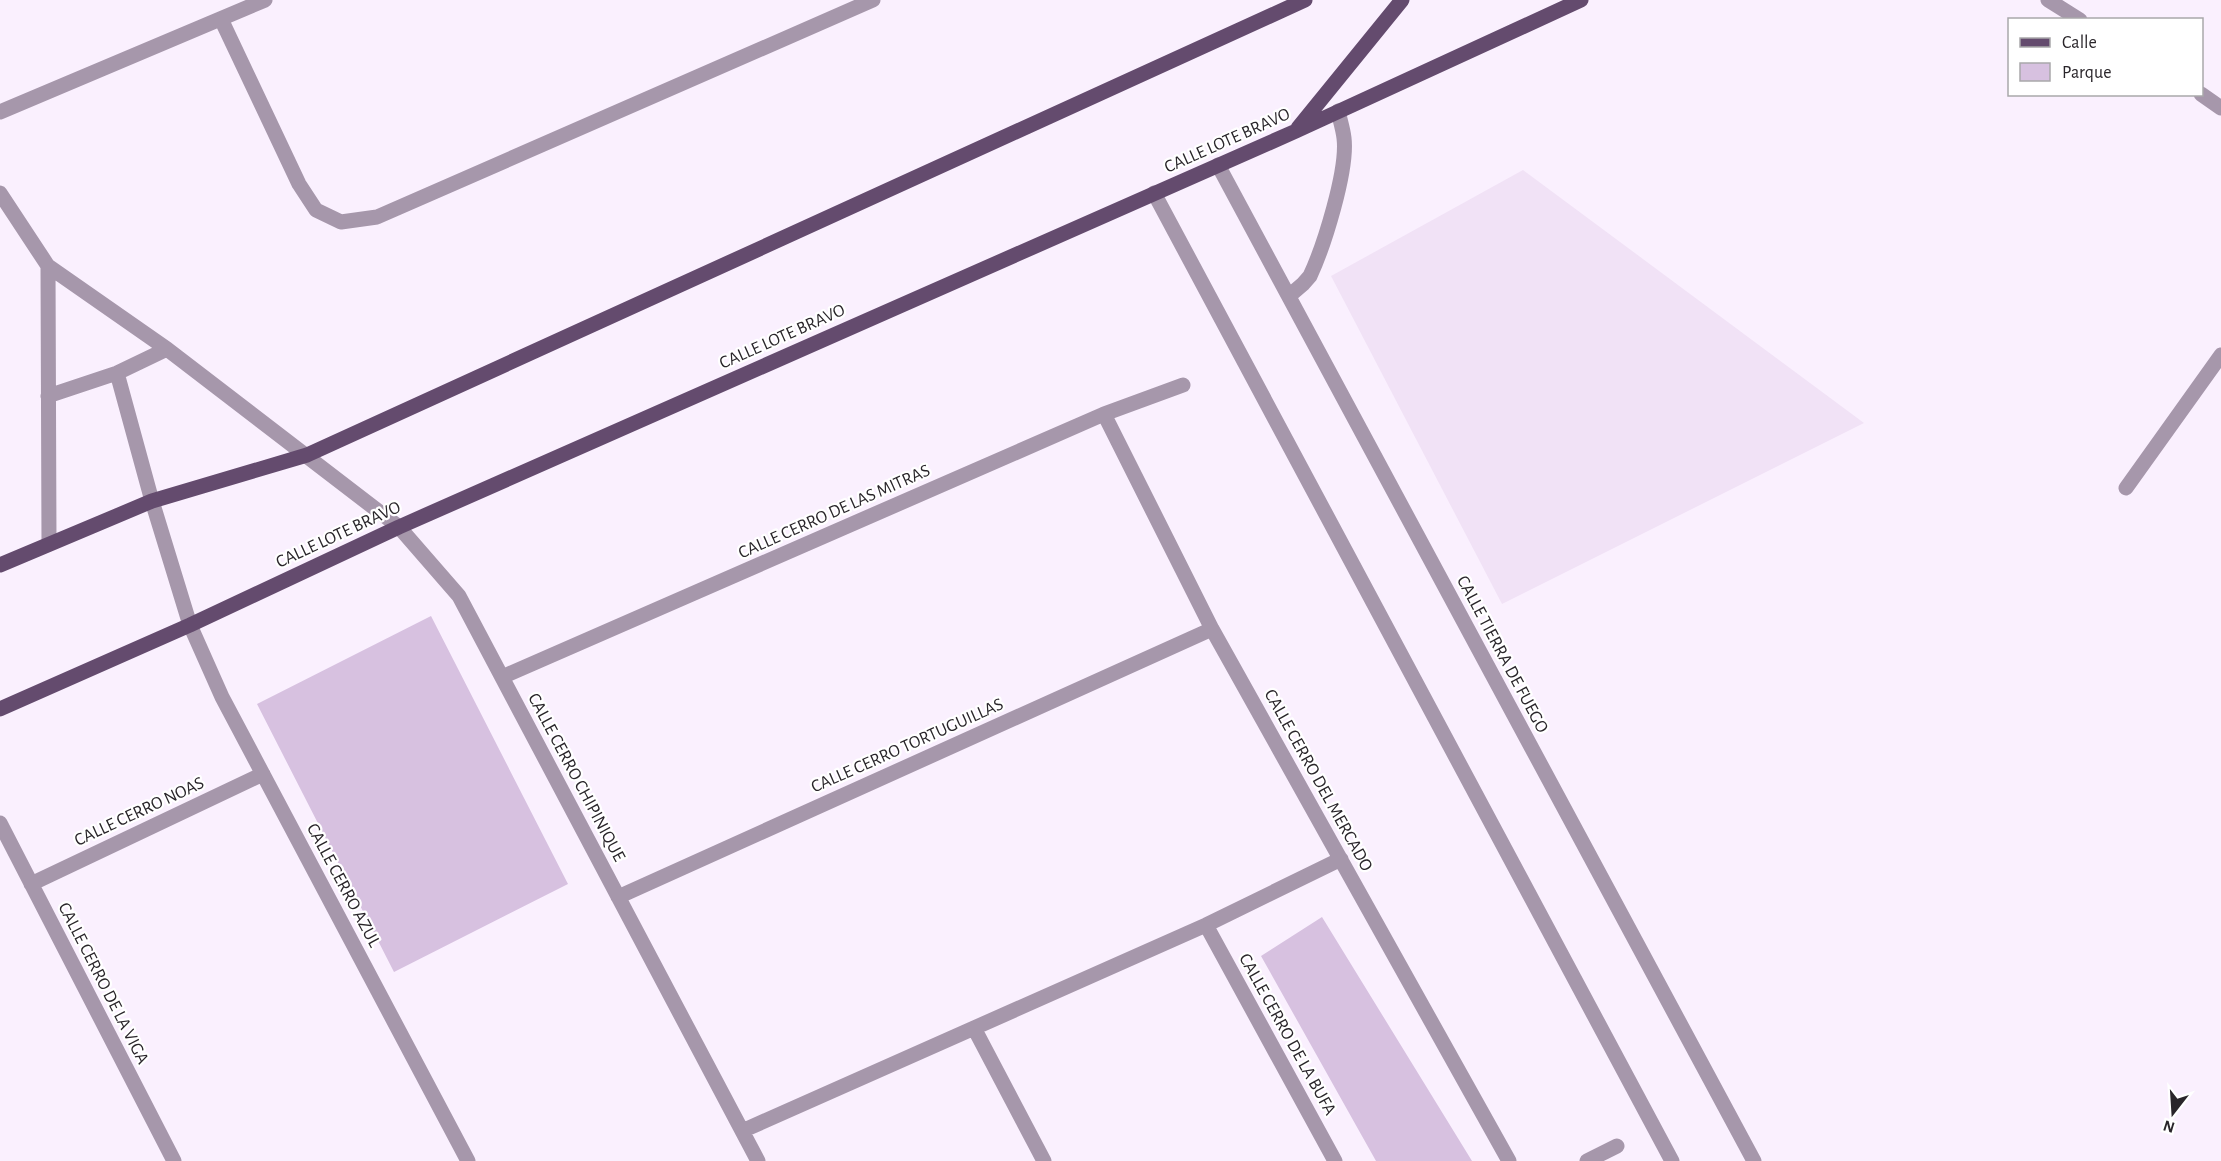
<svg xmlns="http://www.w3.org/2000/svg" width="2221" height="1161" font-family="'Alegreya Sans',sans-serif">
<rect width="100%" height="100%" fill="#faf0fe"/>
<path fill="#f1e2f6" d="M1523 170 1864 423 1502 604 1331 276Z"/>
<path fill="#d7c1e0" d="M431 616 568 884 394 972 257 704Z
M1322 917 1472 1161H1376L1261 956Z"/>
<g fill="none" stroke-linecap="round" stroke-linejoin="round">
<path stroke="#a697ab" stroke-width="15" d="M2048 0 2080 20
M221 19 299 184 316 210 341 222 377 217 873 0
M2201 94 2221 108
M0 112 265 0
M1218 165 1754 1161
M0 193 48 266 167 349 399 527 459 596 758 1161
M1154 193 1672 1161
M48 266 49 544
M1289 296 1303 284 1310 276C1324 246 1348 170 1344 138 1343 129 1340 120 1338 111
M117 373 152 501 190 625 222 697 468 1161
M48 396 117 373 167 349
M1104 414 1212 629 1509 1161
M2126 488 2221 355
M502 677 1104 414 1183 385
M0 823 174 1161
M31 884 263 774
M618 897 1212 629
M1206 925 1335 1161
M974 1028 1044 1161
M742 1131 1206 925 1341 859
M1587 1161 1617 1146"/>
<path stroke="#644b6e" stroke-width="15" d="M1298 128 1402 0
M0 565 152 501 307 455 1305 0
M0 709 190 625 399 527 1296 131 1581 0"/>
</g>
<g text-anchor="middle" stroke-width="4.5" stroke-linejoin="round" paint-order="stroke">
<g font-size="18" fill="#29252a" stroke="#fff">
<text transform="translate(1227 140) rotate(-24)" y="6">CALLE LOTE BRAVO</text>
<text transform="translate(782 336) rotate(-24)" y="6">CALLE LOTE BRAVO</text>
<text transform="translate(834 511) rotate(-24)" y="6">CALLE CERRO DE LAS MITRAS</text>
<text transform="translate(338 534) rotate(-25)" y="6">CALLE LOTE BRAVO</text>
<text transform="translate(1503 654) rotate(62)" y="6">CALLE TIERRA DE FUEGO</text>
<text transform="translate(907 745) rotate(-24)" y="6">CALLE CERRO TORTUGUILLAS</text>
<text transform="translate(577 777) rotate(62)" y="6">CALLE CERRO CHIPINIQUE</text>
<text transform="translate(1319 780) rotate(61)" y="6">CALLE CERRO DEL MERCADO</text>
<text transform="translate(139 811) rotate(-25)" y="6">CALLE CERRO NOAS</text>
<text transform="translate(344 885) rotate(62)" y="6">CALLE CERRO AZUL</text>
<text transform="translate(104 983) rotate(63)" y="6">CALLE CERRO DE LA VIGA</text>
<text transform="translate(1288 1034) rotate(61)" y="6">CALLE CERRO DE LA BUFA</text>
</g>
</g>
<rect x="2008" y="18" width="195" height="78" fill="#ffffff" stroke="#a9a8aa" stroke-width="1.5"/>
<rect x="2020" y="38" width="30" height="9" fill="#644b6e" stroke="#a9a8aa" stroke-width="1.5"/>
<text x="2062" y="48" font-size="18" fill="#29252a">Calle</text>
<rect x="2020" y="63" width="30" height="18" fill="#d7c1e0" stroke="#a9a8aa" stroke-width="1.5"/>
<text x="2062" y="78" font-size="18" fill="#29252a">Parque</text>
<g transform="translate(2173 1113) rotate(197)" stroke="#ffffff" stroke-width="4.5" paint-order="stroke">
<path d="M0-4.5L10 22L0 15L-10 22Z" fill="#29252a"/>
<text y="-9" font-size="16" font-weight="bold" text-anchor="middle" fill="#29252a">N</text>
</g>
</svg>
